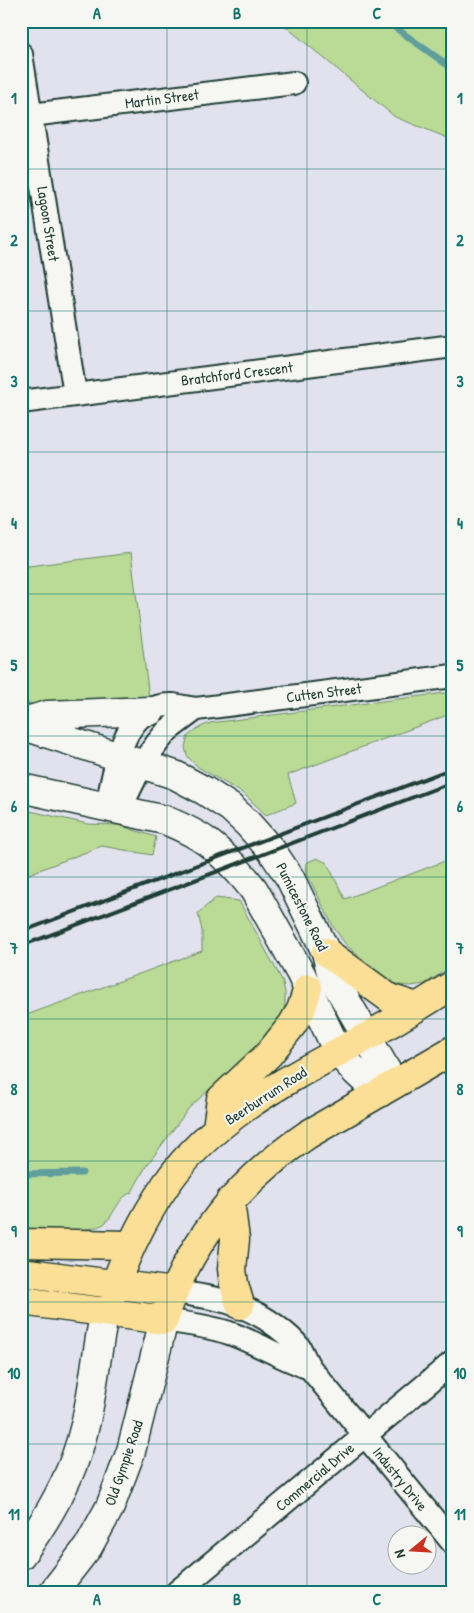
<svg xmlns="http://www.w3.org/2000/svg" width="474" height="1613" font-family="'Patrick Hand',sans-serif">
<rect width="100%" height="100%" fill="#e1e2ee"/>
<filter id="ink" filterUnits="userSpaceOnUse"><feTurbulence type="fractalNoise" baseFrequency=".02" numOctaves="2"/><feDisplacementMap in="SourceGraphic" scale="10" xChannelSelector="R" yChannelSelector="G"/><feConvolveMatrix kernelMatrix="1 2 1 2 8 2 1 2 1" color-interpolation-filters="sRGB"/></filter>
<g filter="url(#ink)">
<path fill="#b9db95" stroke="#6c8c64" d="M279 21H453V140L395 117Z
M131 553 149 698 54 707 21 702V567Z
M453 692V713L288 775 296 803 266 815 244 794 198 767 187 756 185 747 188 736 198 728 210 723Z
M21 809 88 824 118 825 156 837 152 855 102 846 21 877Z
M317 858 327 863 345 899 453 858V966L424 984 411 986 398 985 386 979 346 945 334 928 307 874 306 863Z
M216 898 239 901 282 980 285 992V1005L281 1017 258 1045 189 1108 145 1168 132 1192C117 1198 116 1213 105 1223 94 1233 38 1232 21 1232V1017L202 951V931L198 913Z"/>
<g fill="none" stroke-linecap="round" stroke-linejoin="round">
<path stroke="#609e9d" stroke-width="7" d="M386 21 453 69
M21 1174 82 1173"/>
<g stroke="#1f3d34" stroke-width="26">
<path id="minor" d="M21 54 75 394
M31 115 294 83
M21 402 453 346
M107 806C115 770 122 703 173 705 180 706 188 708 196 709L453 676
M120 809 142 764 158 742 168 730 196 709
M174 1292C213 1297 244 1302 276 1326 284 1332 293 1339 299 1347 303 1354 306 1362 310 1368L453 1543
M164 1320C187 1324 211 1326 232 1334 259 1344 283 1359 310 1368
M177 1592 453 1362"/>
</g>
<g stroke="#1f3d34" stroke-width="31">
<path id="secondary" d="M21 723 47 715 150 711
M21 725 175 775 205 791 231 808 248 824 272 851 290 878 326 952 332 976 394 1084
M21 788 165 820C179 826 194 832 207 842 222 853 243 875 254 890L301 974 338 1052 356 1072 379 1093
M21 1555C49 1517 73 1476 84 1429 94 1390 96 1351 105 1312
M53 1592 88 1547 110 1507 131 1451 164 1320"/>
</g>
<g stroke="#1f3d34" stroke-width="31">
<path id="primary" d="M326 952 389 998 417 1007
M217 1128 221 1099 269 1054 292 1025 301 1010 308 988
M230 1201 235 1239 232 1269 234 1284 240 1305
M21 1243 130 1245
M21 1272 174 1292
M21 1301 164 1320C187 1242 241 1180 307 1135L453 1050
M105 1312C122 1264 138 1225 167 1183 216 1113 295 1076 368 1036 397 1020 425 1002 453 985"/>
</g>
<use href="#minor" stroke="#f6f6f2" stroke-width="22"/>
<use href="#secondary" stroke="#f6f6f2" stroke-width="28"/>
<use href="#primary" stroke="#fbdf96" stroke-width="28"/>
<path stroke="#1f3d34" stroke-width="4" d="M21 932 453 768
M21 946 453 782"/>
</g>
</g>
<path fill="none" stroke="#0f766e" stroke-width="1" stroke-opacity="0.55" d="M167 21V1592M307 21V1592M21 169H453M21 311H453M21 452H453M21 594H453M21 736H453M21 877H453M21 1019H453M21 1161H453M21 1302H453M21 1444H453"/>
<g text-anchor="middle" stroke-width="4" stroke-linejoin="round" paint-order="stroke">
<g font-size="15" fill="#1f3d34" stroke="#f6f6f2">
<text transform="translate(162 99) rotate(-7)" y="5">Martin Street</text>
<text transform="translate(48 224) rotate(81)" y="5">Lagoon Street</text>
<text transform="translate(237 374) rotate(-7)" y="5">Bratchford Crescent</text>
<text transform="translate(324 693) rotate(-7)" y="5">Cutten Street</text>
<text transform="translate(302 907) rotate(63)" y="5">Pumicestone Road</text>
<text transform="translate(266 1096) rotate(-33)" y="5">Beerburrum Road</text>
<text transform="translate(124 1463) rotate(-71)" y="5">Old Gympie Road</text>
<text transform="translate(315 1477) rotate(-40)" y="5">Commercial Drive</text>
<text transform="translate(400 1479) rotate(51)" y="5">Industry Drive</text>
</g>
</g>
<rect width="474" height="1613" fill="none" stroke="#f6f6f2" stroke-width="55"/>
<g transform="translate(412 1550) rotate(252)"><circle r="24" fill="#f6f6f2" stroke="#a0aca6"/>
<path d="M0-4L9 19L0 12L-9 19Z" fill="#c8321e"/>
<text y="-8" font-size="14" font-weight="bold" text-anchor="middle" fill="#1f3d34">N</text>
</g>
<rect x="28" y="28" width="418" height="1558" fill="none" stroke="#0f766e" stroke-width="2"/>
<g font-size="16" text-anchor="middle" font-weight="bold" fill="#0f766e">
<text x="97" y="19">A</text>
<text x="237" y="19">B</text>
<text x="377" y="19">C</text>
<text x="14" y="104">1</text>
<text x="460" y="104">1</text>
<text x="14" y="246">2</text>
<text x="460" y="246">2</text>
<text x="14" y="387">3</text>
<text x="460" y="387">3</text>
<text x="14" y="529">4</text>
<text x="460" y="529">4</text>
<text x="14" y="671">5</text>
<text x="460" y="671">5</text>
<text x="14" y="812">6</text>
<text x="460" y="812">6</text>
<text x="14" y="954">7</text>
<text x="460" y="954">7</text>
<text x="14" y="1095">8</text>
<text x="460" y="1095">8</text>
<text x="14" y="1237">9</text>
<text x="460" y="1237">9</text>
<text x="14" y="1379">10</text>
<text x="460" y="1379">10</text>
<text x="14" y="1520">11</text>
<text x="460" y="1520">11</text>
<text x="97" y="1605">A</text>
<text x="237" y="1605">B</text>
<text x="377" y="1605">C</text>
</g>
</svg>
